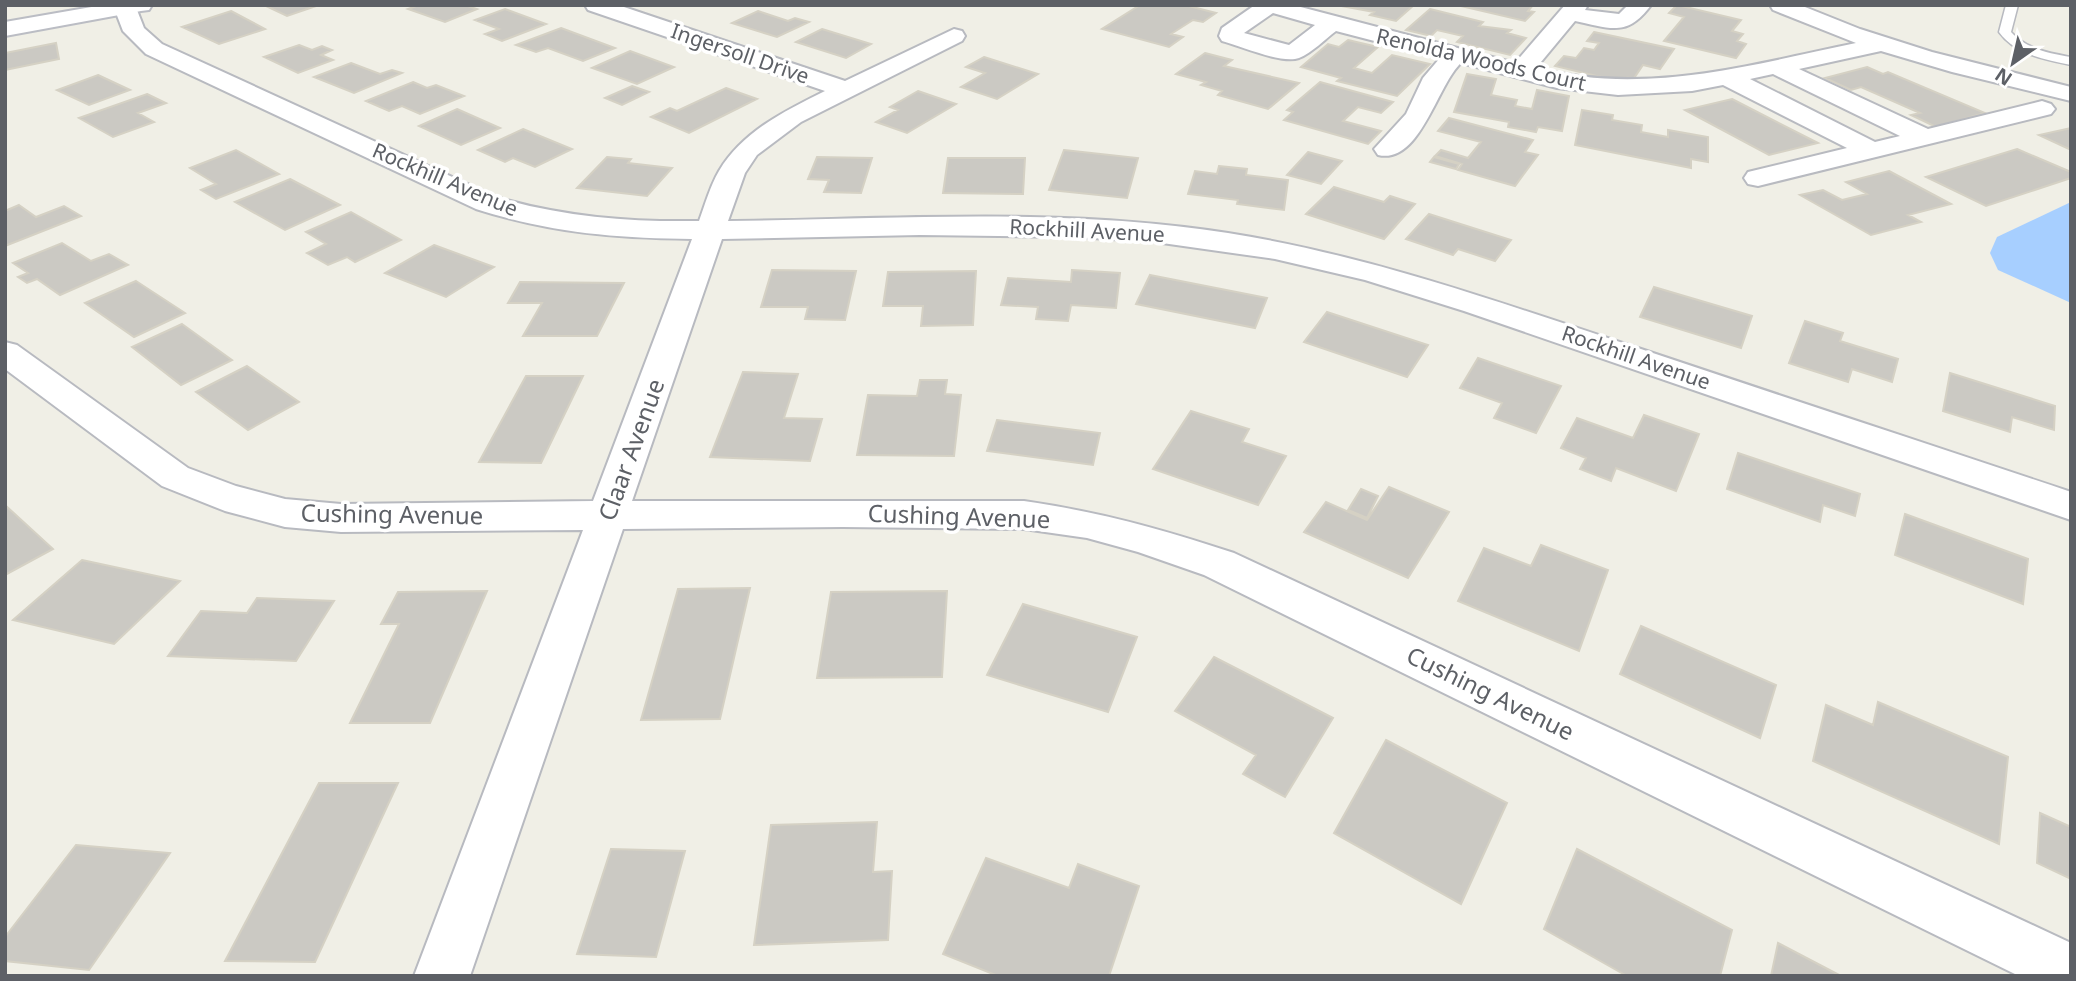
<svg xmlns="http://www.w3.org/2000/svg" width="2076" height="981" font-family="'Noto Sans',sans-serif">
<rect width="100%" height="100%" fill="#f0efe6"/>
<path fill="#a7cfff" d="M2071 202V303L1998 270 1990 253 1997 237Z"/>
<path fill="#cbc9c3" stroke="#d5d1c4" stroke-width="2" d="M264 5H319L287 16Z
M419 5H465L477 9 445 22 408 9Z
M1140 5H1185L1216 13 1203 22 1193 20 1171 34 1183 37 1169 47 1102 29Z
M1336 5H1414L1396 21 1370 15 1374 12Z
M1533 5 1528 11 1534 12 1525 21 1461 6Z
M1677 5 1741 20 1732 31 1743 34 1737 41 1746 44 1736 58 1664 41 1684 17 1669 13Z
M505 9 546 24 502 41 485 34 499 29 475 20Z
M1430 9 1483 22 1479 26 1511 30 1507 33 1526 38 1510 55 1457 42 1463 36 1437 30 1431 36 1406 30Z
M231 11 265 29 219 44 182 27Z
M758 11 788 21 795 18 809 22 777 37 732 23Z
M561 28 615 48 583 61 548 48 536 52 516 45Z
M822 29 871 44 846 58 796 42Z
M1594 32 1674 49 1660 69 1643 65 1630 84 1555 66 1564 56 1576 58 1584 48 1594 50 1599 43 1587 41Z
M1348 40 1378 47 1354 68 1372 73 1392 55 1430 64 1397 96 1337 81 1341 78 1301 67 1328 44 1339 47Z
M56 43 59 59 5 70V53Z
M299 45 312 50 322 46 332 50 321 55 333 60 298 73 264 57Z
M630 51 674 67 637 84 592 68Z
M1205 53 1232 60 1224 66 1299 83 1268 109 1218 95 1222 91 1201 85 1206 82 1176 74Z
M984 57 1038 74 997 99 961 87 985 73 966 67Z
M351 63 380 74 392 70 402 73 354 93 314 77Z
M1867 67 1883 74 1888 72 1985 113 1936 127 1911 115 1920 113 1861 87 1851 90 1825 78Z
M1467 74 1496 79 1491 95 1517 100 1515 106 1532 109 1537 90 1569 96 1562 131 1538 127 1536 132 1508 127 1509 122 1454 112Z
M98 75 130 90 89 105 57 90Z
M413 82 427 88 436 85 464 96 420 114 402 106 389 111 366 101Z
M1320 82 1393 102 1381 113 1358 107 1343 121 1381 131 1368 144 1284 120 1293 112 1287 110Z
M632 86 649 92 622 105 605 98Z
M726 88 757 99 689 133 651 117 670 108 677 111Z
M918 91 956 104 907 133 876 122 898 110 890 107Z
M147 94 166 103 138 113 154 122 113 137 79 118Z
M1732 99 1818 143 1769 155 1685 110Z
M457 109 500 128 461 145 419 126Z
M1582 110 1613 115 1612 120 1642 125 1641 132 1668 137V130L1708 137V162L1691 159V168L1575 145Z
M1449 118 1533 140 1525 152 1538 155 1515 186 1458 170 1462 164 1435 156 1441 150 1468 158 1481 142 1438 131Z
M2071 128V150L2039 135Z
M523 129 572 149 535 167 513 158 505 162 478 150Z
M2017 149 2071 172V178L1986 206 1926 177Z
M236 150 279 174 216 199 201 190 216 184 190 168Z
M1064 150 1138 158 1127 198 1049 190Z
M1308 152 1342 161 1321 184 1287 175Z
M607 157 631 159 628 163 672 168 647 196 577 188Z
M817 157 872 158 861 193 824 192 829 180 808 179Z
M1434 157 1459 164 1456 169 1430 162Z
M948 158H1025L1023 194 943 193Z
M1219 166 1247 169 1246 175 1288 180 1284 210 1237 204 1238 200 1188 194 1195 171 1217 174Z
M1889 171 1951 204 1908 215 1921 222 1871 235 1800 195 1823 190 1842 200 1867 194 1846 182Z
M290 179 340 205 285 230 235 202Z
M1334 187 1384 202 1390 196 1415 204 1384 239 1306 214Z
M19 205 36 217 64 206 81 216 5 246V211Z
M351 212 401 240 355 262 347 257 328 265 307 253 326 244 306 232Z
M1429 214 1511 240 1495 261 1458 249 1453 255 1406 239Z
M62 243 91 261 109 254 128 265 60 295 37 279 27 283 18 277 28 273 13 263Z
M434 245 494 267 446 297 385 273Z
M772 270 856 271 845 320 805 319 808 307H761Z
M1072 270 1120 273 1116 308 1071 305 1068 321 1036 319 1038 307 1001 305 1008 278 1071 282Z
M976 271 973 325 921 326 923 306H883L888 272Z
M1150 275 1267 298 1255 328 1136 304Z
M136 281 185 313 134 337 85 303Z
M520 282 624 283 597 336H523L542 303H508Z
M1654 287 1752 316 1741 348 1640 317Z
M1327 312 1428 345 1407 377 1304 342Z
M1805 321 1843 333 1840 341 1898 359 1892 382 1852 369 1848 382 1789 363Z
M182 324 232 360 181 385 132 347Z
M1478 358 1561 386 1536 433 1494 418 1502 403 1460 388Z
M247 366 299 402 248 430 196 392Z
M743 372 798 374 784 418 822 419 810 461 710 457Z
M1950 373 2055 406 2054 430 2012 417 2010 432 1943 411Z
M526 376H583L541 463 479 462Z
M920 380H947L945 394 961 395 954 456 857 455 868 395 917 396Z
M1191 411 1249 429 1242 442 1286 456 1258 505 1153 469Z
M1644 415 1699 434 1676 491 1616 468 1611 481 1580 469 1586 458 1561 448 1577 418 1633 438Z
M997 420 1100 433 1093 465 987 451Z
M1738 453 1860 494 1855 516 1823 505 1820 522 1727 489Z
M1389 487 1449 512 1408 578 1304 532 1326 502 1367 520Z
M1361 489 1378 496 1367 518 1348 510Z
M5 505 53 549 5 575Z
M1905 514 2028 559 2023 604 1895 555Z
M1541 545 1608 570 1579 651 1458 601 1484 548 1531 566Z
M82 560 180 581 114 644 13 620Z
M750 588 720 719 641 720 678 589Z
M487 591 430 723H350L399 624H381L398 592Z
M947 591 942 677 817 678 831 592Z
M257 598 334 601 296 661 168 656 201 611 247 613Z
M1023 604 1137 637 1108 712 987 675Z
M1641 626 1776 685 1760 738 1620 674Z
M1214 657 1333 718 1285 797 1243 774 1256 755 1175 711Z
M1878 702 2008 757 1999 844 1813 761 1826 705 1873 725Z
M1386 740 1507 803 1461 904 1334 833Z
M319 783H398L315 962 225 961Z
M2040 813 2071 827V879L2037 863Z
M877 822 873 872 892 871 888 940 754 945 771 825Z
M76 845 170 853 89 970 5 961V937Z
M611 849 685 851 656 957 577 954Z
M1577 849 1732 930 1720 976H1627L1544 929Z
M986 858 1069 888 1078 864 1139 886 1109 976H998L943 954Z
M1778 943 1841 976H1771Z"/>
<g fill="none" stroke-linecap="round" stroke-linejoin="round">
<g stroke="#b8bac0" stroke-width="3">
<path id="lane" d="M2006 5H2018L2011 32C2026 49 2049 53 2071 57V65C2044 59 2016 55 1999 32Z"/>
</g>
<g stroke="#b8bac0" stroke-width="4">
<path id="street" d="M113 5H135L144 28 162 44 496 197C563 217 630 222 699 221 705 205 710 186 719 171 743 131 785 111 825 91L588 10 585 5H618L845 81 954 29 962 31 965 36 962 41 801 122 757 155 745 173 728 221C894 219 1063 207 1228 233 1368 255 1501 303 1635 347 1780 396 1926 443 2071 492V520L1464 311 1365 280 1275 259 1148 241 1073 237 920 235 722 239 632 501H1024C1100 512 1161 529 1234 553L2071 943V976H2019L1204 575 1138 552 1087 538 1024 529 843 527 623 529 470 976H414L583 530 341 532 285 527 225 511 162 486 5 369V342L17 345 188 468 236 486 285 499 341 504 593 501 692 239C614 238 552 233 476 209L146 54 123 31Z
M1255 5H1293L1515 63 1565 5H1588L1585 10 1619 14 1628 5H1651C1627 38 1610 28 1575 21L1536 68C1644 96 1750 65 1856 43L1773 10 1770 5H1800L1860 29 1932 52 2071 87V101L1952 72 1881 51 1799 69 1928 129 2042 101 2051 104 2055 109 2051 114 1758 186 1748 184 1744 178 1748 172 1847 148 1723 85 1692 91 1618 95 1557 88 1461 63C1437 85 1420 165 1378 155L1374 149 1406 114 1423 78 1440 58 1336 31C1325 39 1312 53 1299 58 1281 64 1241 46 1222 41L1219 36 1222 28ZM1273 13 1315 25 1289 45 1244 33ZM1773 74 1900 136 1875 142 1750 79Z"/>
</g>
<g stroke="#bbbdc4" stroke-width="4">
<path id="secondary" d="M103 5H152L149 10 141 11 5 36V22Z"/>
</g>
<use href="#lane" fill="#fff" fill-rule="evenodd"/>
<use href="#street" fill="#fff" fill-rule="evenodd"/>
<use href="#secondary" fill="#fff" fill-rule="evenodd"/>
</g>
<g text-anchor="middle" stroke-width="7" stroke-linejoin="round" paint-order="stroke">
<g font-size="21" fill="#5d6066" stroke="#fff">
<text transform="translate(740 54) rotate(19)" y="7">Ingersoll Drive</text>
<text transform="translate(1481 60) rotate(13)" y="7">Renolda Woods Court</text>
<text transform="translate(445 180) rotate(23)" y="7">Rockhill Avenue</text>
<text transform="translate(1087 231) rotate(3)" y="7">Rockhill Avenue</text>
<text transform="translate(1636 358) rotate(19)" y="7">Rockhill Avenue</text>
</g>
<g font-size="24" fill="#5d6066" stroke="#fff">
<text transform="translate(632 450) rotate(-70)" y="8">Claar Avenue</text>
<text transform="translate(392 515) rotate(1)" y="8">Cushing Avenue</text>
<text transform="translate(959 517) rotate(2)" y="8">Cushing Avenue</text>
<text transform="translate(1490 694) rotate(26)" y="8">Cushing Avenue</text>
</g>
</g>
<rect width="2076" height="981" fill="none" stroke="#5d6066" stroke-width="14"/>
<g transform="translate(2013 63) rotate(214)" stroke="#ffffff" stroke-width="5" paint-order="stroke">
<path d="M0-5L12 26L0 18L-12 26Z" fill="#5d6066"/>
<text y="-10" font-size="19" font-weight="bold" text-anchor="middle" fill="#5d6066">N</text>
</g>
</svg>
